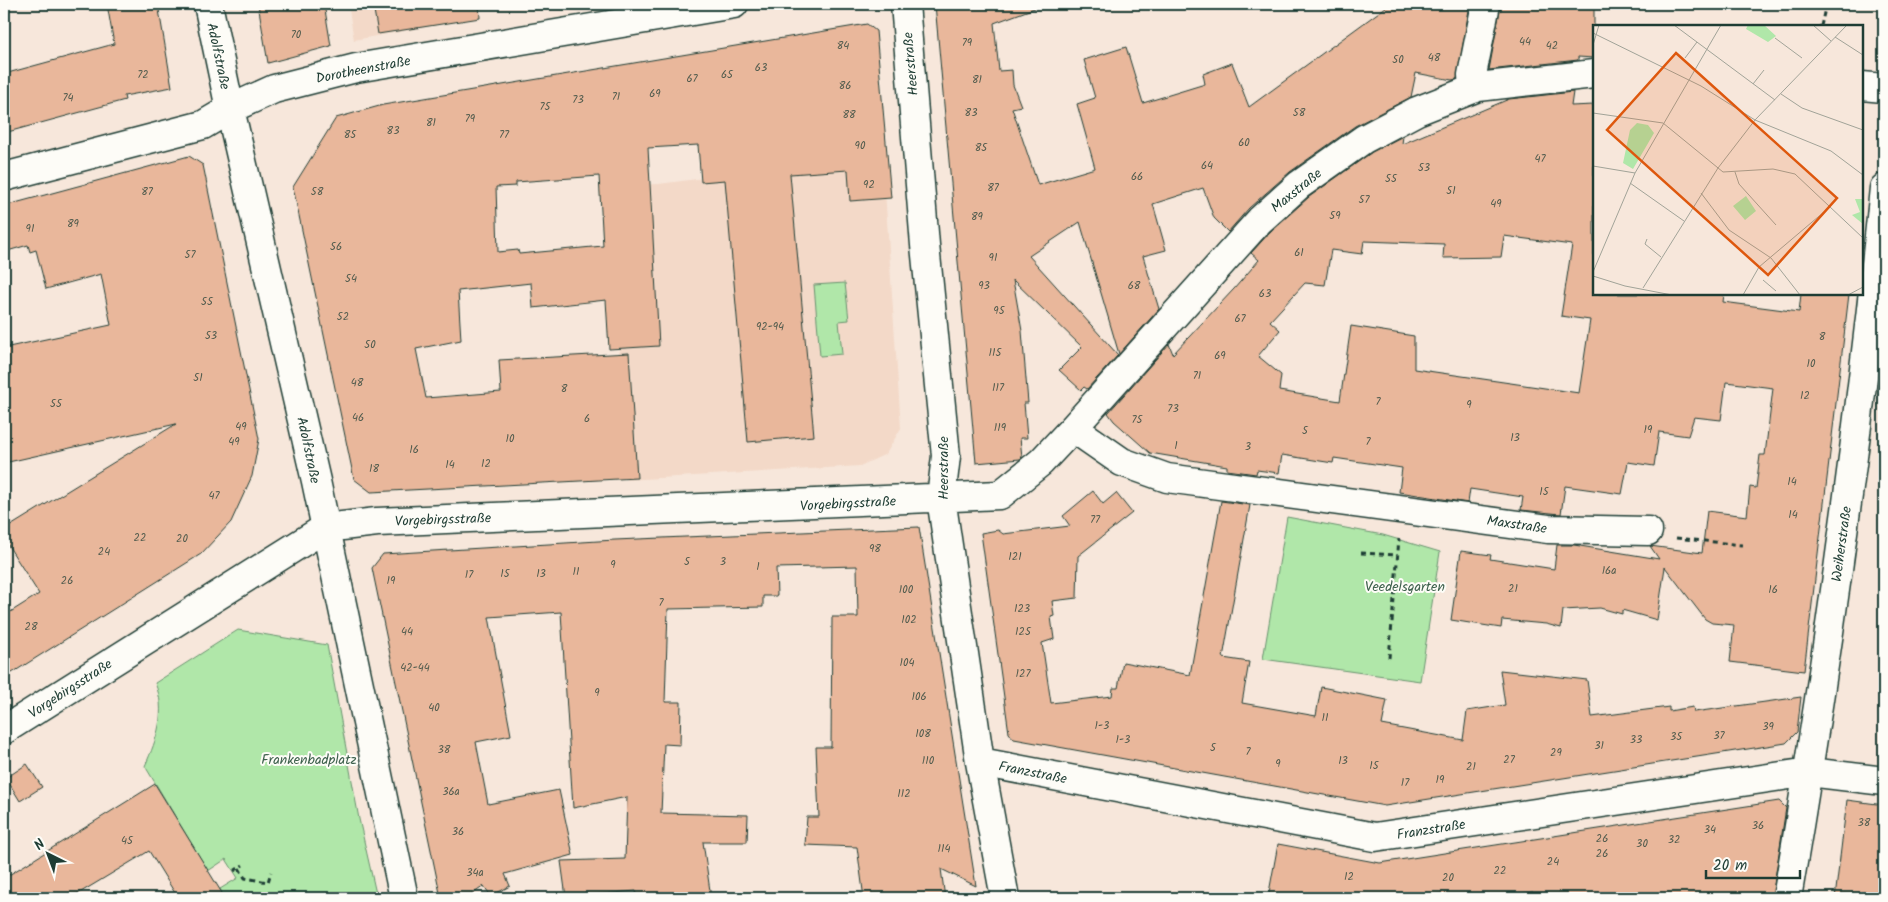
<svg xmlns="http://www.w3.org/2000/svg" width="1888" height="902" font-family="Kalam,sans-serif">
<rect width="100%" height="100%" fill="#f7e7db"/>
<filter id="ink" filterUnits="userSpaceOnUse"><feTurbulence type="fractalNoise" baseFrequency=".02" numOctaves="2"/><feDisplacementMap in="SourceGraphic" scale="10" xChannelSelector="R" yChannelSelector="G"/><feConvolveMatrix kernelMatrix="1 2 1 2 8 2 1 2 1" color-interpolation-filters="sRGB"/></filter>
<g filter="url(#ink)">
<path fill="#f3d9c8" d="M348 4H471V19L354 40Z
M883 161 901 428 886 454 860 466 626 480 610 186 659 184 742 173Z"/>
<path fill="#b0e7a9" stroke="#68926e" d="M845 283 849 320 839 321 842 354 820 356 814 285Z
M1287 517 1383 535 1440 552 1420 681 1263 659Z
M238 630 327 645 359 819 377 898H225L220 889 238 878 226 859 208 871 145 766C157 739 167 711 155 683Z"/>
<path fill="#e9b79b" stroke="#1f3d34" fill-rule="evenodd" d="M107 4H158L172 87 124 96 125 100 4 133V74L114 44Z
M258 4H324L331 46 268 63Z
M373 4H479L480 18 378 34Z
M935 4H1039L1040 6 994 23 999 71 1012 70 1013 85 1021 106 1012 108 1038 185 1095 168 1077 104 1095 98 1084 60 1126 47 1143 103 1205 84 1203 74 1232 63 1249 107 1390 4H1470L1457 79 1452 80 1416 73 1411 97 1355 126 1290 172 1249 208 1228 232 1214 218 1203 188 1153 204 1166 250 1143 256 1159 309 1119 354 1080 222 1029 256 1118 355 1087 389 1084 387 1081 390 1059 370 1082 347 1013 280 1022 331 1028 403H1024L1027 438H1020L1022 457 1020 459 976 463Z
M1501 4H1594V58L1578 57V60L1489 70Z
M867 24 876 31 891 198 850 201 848 170 790 174 814 436 748 442 725 180 701 182 698 145 648 148 659 346 609 349 606 300 533 308 531 283 458 291 461 340 416 349 426 398 501 392 499 360 629 353 637 478 371 492 354 479 293 187 336 118 383 105ZM599 176 603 246 519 254 518 250 498 252 496 187 516 186V182Z
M1573 92 1571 106 1594 105V294H1724L1723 302 1799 312 1801 294H1849L1804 671 1730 662 1734 625 1712 623 1705 619 1665 567 1657 620 1622 610V614L1600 608 1563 610 1561 628 1546 624 1502 620 1501 628 1451 620 1461 551 1491 555 1490 559 1554 569 1557 545H1574L1659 559 1650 546 1702 553 1707 511 1747 516 1750 487 1756 488 1760 455H1765L1773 388 1726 382 1721 420 1694 417 1688 436 1659 432 1654 466 1628 462 1622 494 1565 486 1561 514 1521 510 1523 497 1470 489 1468 503 1399 492 1402 468 1334 458 1333 463 1282 455 1279 473 1257 470 1256 474 1227 470V466L1150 453 1114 421 1108 413 1169 344 1173 354 1234 289 1259 260 1251 253 1271 231 1309 197 1372 152 1403 136 1402 144 1509 99ZM1504 236 1572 245 1561 316 1590 320 1579 393 1414 369V336L1351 326 1340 401 1279 391 1281 375 1258 356 1280 330 1270 321 1305 283 1325 285 1331 250 1362 254 1364 241 1444 244 1443 258 1501 257Z
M189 156 203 165 259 439 252 476 231 522 201 554 4 678V616L39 594 4 539V530L176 424 4 463V348L111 325 101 274 46 289 36 250 30 252 28 245 4 252V206Z
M1093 491 1103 504 1116 493 1132 513 1078 556 1077 598 1052 601 1054 616 1051 617 1054 639 1042 643 1051 703 1112 696 1113 688H1118L1123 662 1190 675 1221 501 1250 505 1223 658 1249 662 1242 703 1316 716 1321 687 1387 700 1382 725 1463 740 1467 711 1505 705 1500 670 1587 680 1592 717 1669 707V711L1693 707 1694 712 1801 697 1797 732 1786 743 1385 806 1014 739 1009 733 981 533 998 530 1003 534 1070 526 1063 516Z
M919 527 976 886 941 869 945 898H864L857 847 805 845 807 817H819L816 747H831L832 617H858L857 566 776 568 777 596H763V607L668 609 665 702H681L680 745 664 744 661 813 748 815 747 842H703L711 898H637L636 891 566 897 561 861 625 859 627 797 573 808 561 612 489 617 511 735 476 742 488 804 559 790 573 855 505 874 510 886 491 896 484 886 467 898H441L372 568 383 554 615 540Z
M27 764 42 787 20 801 6 778Z
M155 784 225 898H178L149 851 71 898H4V878Z
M1847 800 1884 805V898H1835Z
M1779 801 1786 808 1772 898H1534L1533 892 1488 898H1268L1278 844 1380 863Z"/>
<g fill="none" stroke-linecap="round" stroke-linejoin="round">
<g stroke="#1f3d34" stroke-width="31">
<path id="minor" d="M208 4 230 109 316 481 404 898
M905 4 925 245 946 456 941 498 980 762 1005 898
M1862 86 1884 88
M1473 89 1472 75 1486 4
M4 177 203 125 230 109 274 89 356 68 734 4
M1073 428 1122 462 1167 478 1548 529 1648 531
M4 730 325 528 377 522 1000 495 1041 462 1073 428 1260 220 1299 185 1364 139 1417 111 1478 87 1594 74
M980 762 1375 837 1809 772 1884 781
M1787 898C1827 663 1860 425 1884 188"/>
</g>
<path stroke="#1f3d34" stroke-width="3" stroke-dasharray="5 4" stroke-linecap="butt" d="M1821 26 1826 4
M1676 538 1742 545
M1361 553 1397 555
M1389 658 1399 539
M239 868 245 878 268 882 271 872
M234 871 243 865"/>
<use href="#minor" stroke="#fdfcf7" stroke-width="28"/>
</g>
</g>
<g text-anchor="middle" stroke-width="4" stroke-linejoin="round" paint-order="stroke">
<g font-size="11" fill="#525c4e">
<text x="296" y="38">70</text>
<text x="1525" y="45">44</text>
<text x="967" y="46">79</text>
<text x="843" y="49">84</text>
<text x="1552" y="49">42</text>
<text x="1434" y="61">48</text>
<text x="1398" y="63">50</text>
<text x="761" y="71">63</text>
<text x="143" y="78">72</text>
<text x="727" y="78">65</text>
<text x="692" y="82">67</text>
<text x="977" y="83">81</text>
<text x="845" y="89">86</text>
<text x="655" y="97">69</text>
<text x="616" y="100">71</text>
<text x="68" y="101">74</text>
<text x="578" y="103">73</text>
<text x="545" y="110">75</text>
<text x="971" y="116">83</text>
<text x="1299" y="116">58</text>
<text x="849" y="118">88</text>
<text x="470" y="122">79</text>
<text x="431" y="126">81</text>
<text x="393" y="134">83</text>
<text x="350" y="138">85</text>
<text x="504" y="138">77</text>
<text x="1244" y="146">60</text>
<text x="860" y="149">90</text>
<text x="981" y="151">85</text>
<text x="1540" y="162">47</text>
<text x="1207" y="169">64</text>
<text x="1424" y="171">53</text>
<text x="1137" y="180">66</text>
<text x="1391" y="182">55</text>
<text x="869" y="188">92</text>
<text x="993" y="191">87</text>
<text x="1451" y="194">51</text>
<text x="147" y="195">87</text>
<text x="317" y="195">58</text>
<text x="1364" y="203">57</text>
<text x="1496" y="207">49</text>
<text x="1335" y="219">59</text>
<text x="977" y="220">89</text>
<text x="73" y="227">89</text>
<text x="30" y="232">91</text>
<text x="336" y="250">56</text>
<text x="1299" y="256">61</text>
<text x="190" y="258">57</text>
<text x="993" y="261">91</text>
<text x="351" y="282">54</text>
<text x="984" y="289">93</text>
<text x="1134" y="289">68</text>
<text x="1265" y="297">63</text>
<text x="207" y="305">55</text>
<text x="999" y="314">95</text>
<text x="343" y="320">52</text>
<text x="1240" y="322">67</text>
<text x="770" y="330">92-94</text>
<text x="211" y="339">53</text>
<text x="1822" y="340">8</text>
<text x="370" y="348">50</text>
<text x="995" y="356">115</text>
<text x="1220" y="359">69</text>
<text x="1811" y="367">10</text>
<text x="1197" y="379">71</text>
<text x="198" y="381">51</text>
<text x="357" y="386">48</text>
<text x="998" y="391">117</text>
<text x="564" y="392">8</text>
<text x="1805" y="399">12</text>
<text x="1378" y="405">7</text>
<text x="56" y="407">55</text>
<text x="1469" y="408">9</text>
<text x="1173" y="412">73</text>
<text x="358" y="421">46</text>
<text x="587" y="422">6</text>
<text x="1137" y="423">75</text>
<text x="241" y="430">49</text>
<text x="1000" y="431">119</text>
<text x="1648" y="433">19</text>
<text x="1305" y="434">5</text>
<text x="1515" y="441">13</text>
<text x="510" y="442">10</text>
<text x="234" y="445">49</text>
<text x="1368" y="445">7</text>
<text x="1176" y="449">1</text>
<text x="1248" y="450">3</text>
<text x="414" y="453">16</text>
<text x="486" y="467">12</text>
<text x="450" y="468">14</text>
<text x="374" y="472">18</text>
<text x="1792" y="485">14</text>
<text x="1544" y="495">15</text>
<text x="214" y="499">47</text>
<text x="1793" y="518">14</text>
<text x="1095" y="523">77</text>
<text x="140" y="541">22</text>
<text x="182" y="542">20</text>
<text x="875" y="552">98</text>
<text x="104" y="555">24</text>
<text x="1015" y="560">121</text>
<text x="687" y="565">5</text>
<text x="723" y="565">3</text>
<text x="613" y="568">9</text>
<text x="758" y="570">1</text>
<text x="1609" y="574">16a</text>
<text x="576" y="575">11</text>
<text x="505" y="577">15</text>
<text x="541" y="577">13</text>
<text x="469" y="578">17</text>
<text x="67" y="584">26</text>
<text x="391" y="584">19</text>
<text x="1513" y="592">21</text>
<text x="906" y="593">100</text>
<text x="1773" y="593">16</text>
<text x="661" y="606">7</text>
<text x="1022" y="612">123</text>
<text x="909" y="623">102</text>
<text x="31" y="630">28</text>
<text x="407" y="635">44</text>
<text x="1023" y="635">125</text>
<text x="907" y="666">104</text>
<text x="415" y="671">42-44</text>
<text x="1023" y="677">127</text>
<text x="597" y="696">9</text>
<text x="919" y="700">106</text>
<text x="434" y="711">40</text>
<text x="1325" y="721">11</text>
<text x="1102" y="729">1-3</text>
<text x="1768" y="730">39</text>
<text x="923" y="737">108</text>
<text x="1719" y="739">37</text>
<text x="1676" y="740">35</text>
<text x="1123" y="743">1-3</text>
<text x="1636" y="743">33</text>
<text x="1599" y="749">31</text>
<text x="1213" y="751">5</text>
<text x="444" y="753">38</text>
<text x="1248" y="755">7</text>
<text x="1556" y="756">29</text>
<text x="1509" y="763">27</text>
<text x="928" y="764">110</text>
<text x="1343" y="764">13</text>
<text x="1278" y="767">9</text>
<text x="1374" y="769">15</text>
<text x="1471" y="770">21</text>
<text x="1440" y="783">19</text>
<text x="1405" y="786">17</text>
<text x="451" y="795">36a</text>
<text x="904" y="797">112</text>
<text x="1864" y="826">38</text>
<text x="1758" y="829">36</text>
<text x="1710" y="833">34</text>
<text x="458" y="835">36</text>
<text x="1602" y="842">26</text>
<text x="1674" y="843">32</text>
<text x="127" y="844">45</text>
<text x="1642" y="847">30</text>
<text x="944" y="852">114</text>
<text x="1602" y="857">26</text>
<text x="1553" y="865">24</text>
<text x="1500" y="874">22</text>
<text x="475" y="876">34a</text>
<text x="1349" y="880">12</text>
<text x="1448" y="881">20</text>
</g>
<g font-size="14" fill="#1f3d34" stroke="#fdfcf7">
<text transform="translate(219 56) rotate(78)" y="5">Adolfstraße</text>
<text transform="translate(910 64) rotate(-95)" y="5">Heerstraße</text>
<text transform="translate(363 69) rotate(-11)" y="5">Dorotheenstraße</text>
<text transform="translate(1296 190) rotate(-39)" y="5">Maxstraße</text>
<text transform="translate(309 450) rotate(78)" y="5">Adolfstraße</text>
<text transform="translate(943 468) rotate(-90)" y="5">Heerstraße</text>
<text transform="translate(848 503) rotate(-3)" y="5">Vorgebirgsstraße</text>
<text transform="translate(443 519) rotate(-2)" y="5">Vorgebirgsstraße</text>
<text transform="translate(1517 524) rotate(8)" y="5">Maxstraße</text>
<text transform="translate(1841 544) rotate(-82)" y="5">Weiherstraße</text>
<text transform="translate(70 688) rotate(-33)" y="5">Vorgebirgsstraße</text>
<text transform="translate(1033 772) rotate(11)" y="5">Franzstraße</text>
<text transform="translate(1431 829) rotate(-9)" y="5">Franzstraße</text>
</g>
<g font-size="14" fill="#3c5f4b" stroke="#fdfcf7">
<text x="1405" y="591">Veedelsgarten</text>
<text x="309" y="764">Frankenbadplatz</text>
</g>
</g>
<g transform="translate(1593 25)">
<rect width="270" height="270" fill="#f7e7db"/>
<path d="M155 0H171L183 11 175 17 153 4ZM44 98 55 100 61 108 40 144 30 138 37 105ZM153 171 163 186 152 195 140 181ZM262 174H270V199L259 190 267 187Z" fill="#b0e7a9"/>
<path fill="none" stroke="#a1a398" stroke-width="1" d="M81 0 182 75M220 0 238 16M0 8 108 61 162 95 238 126 270 150M242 12 270 30M182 13 209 33M0 20 6 0M92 33 104 17M160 59 171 45M188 69 209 83 270 105M0 88 70 98 130 147 180 144 202 149 270 213M0 141 42 148M142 147 146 159 183 200M37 158 91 196M108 168 136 205 178 233 207 270M54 214 52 219 68 232M0 247 42 148 128 0M0 251 32 261 79 270M170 255 183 266M50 263 125 143 162 95 254 0M150 270 166 242 238 181M255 270 270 262"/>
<path fill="#de580e" fill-opacity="0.15" stroke="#de580e" stroke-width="2.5" d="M83 28 244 173 175 250 14 105Z"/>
<rect width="270" height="270" fill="none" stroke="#1f3d34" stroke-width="2.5"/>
</g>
<rect width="1888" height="902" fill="none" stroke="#fdfcf7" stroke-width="20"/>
<rect x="10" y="10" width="1868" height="882" fill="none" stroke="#1f3d34" stroke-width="2" filter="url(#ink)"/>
<g transform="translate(48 854) rotate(318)" stroke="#fdfcf7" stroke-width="4" paint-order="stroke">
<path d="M0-4L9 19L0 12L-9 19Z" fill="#1f3d34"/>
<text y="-8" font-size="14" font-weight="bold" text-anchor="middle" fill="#1f3d34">N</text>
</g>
<path d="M1706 870v8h94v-8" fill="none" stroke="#1f3d34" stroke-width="2.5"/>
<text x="1713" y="870" font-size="15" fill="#1f3d34" stroke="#fdfcf7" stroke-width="4" paint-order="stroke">20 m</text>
</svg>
